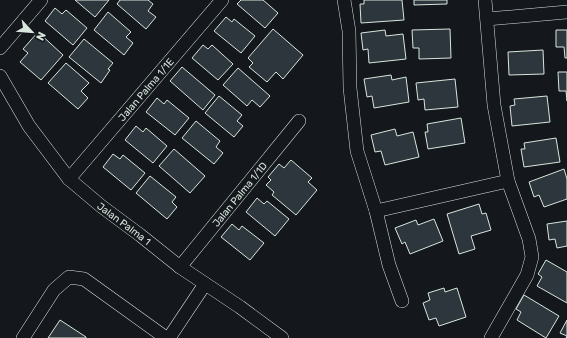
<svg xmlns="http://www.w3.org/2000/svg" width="567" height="338" font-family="Rubik,sans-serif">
<rect width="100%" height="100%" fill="#14181c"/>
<path fill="#2c363c" stroke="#d8e6dc" d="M75 0H109L95 17Z
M120 0H148L153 4 148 11 156 17 146 29 117 4Z
M241 0H263L278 13 265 28 237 4Z
M364 0H402L404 20 361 23 360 4H364Z
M414 0H447V4L414 5Z
M55 8 62 14 66 10 87 28 73 45 45 21Z
M108 12 131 32 126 37 133 43 124 55 94 30Z
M226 17 232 22 234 19 255 36 241 53 214 31Z
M273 29 303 55 283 79 276 72 267 82 249 67 253 63 248 58Z
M450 29 451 58 419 59V48H413L412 30Z
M385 30 386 36 403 34 406 59 369 63 368 49 363 50 361 33Z
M556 30H567V58H565L564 47H556Z
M38 32 63 55 41 80 20 62 28 53 23 49Z
M84 39 113 63 108 69 110 70 101 83 69 57Z
M203 45 208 49 212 45 233 64 218 80 192 58Z
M543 50 544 74 509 75 508 52Z
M66 63 89 83 81 91 88 98 78 109 48 83Z
M182 67 215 95 203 110 170 81Z
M238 68 270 96 260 107 252 100 247 106 223 85Z
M558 72H567V101L566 91H559Z
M391 75 392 80 406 77 409 102 374 108 372 96 367 97 364 79Z
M455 79 458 107 425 110 424 99 418 100 416 83Z
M219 96 242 115 237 121 243 126 234 137 205 113Z
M547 96 550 122 512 126 510 106 515 105 514 99Z
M157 98 164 104 167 100 189 118 175 135 146 112Z
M461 118 465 143 428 149 425 132H428L427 124Z
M196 121 220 141 216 147 223 153 214 164 182 138Z
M136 126 143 132 146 128 167 146 153 163 125 140Z
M395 129 397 136 413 132 419 157 385 165 381 151 375 152 371 135Z
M556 138 560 162 524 167 521 149H525L524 143Z
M174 149 205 176 190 193 159 166Z
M113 154 120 159 123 155 145 173 131 190 103 167Z
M291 160 312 178 308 182 317 190 296 215 272 195 274 192 266 185 271 180 268 177 279 164 284 168Z
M564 169 567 179V199L544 207 539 195 534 197 529 182Z
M150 176 176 197 172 202 177 207 167 219 136 193Z
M257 198 264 204 267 201 289 219 275 236 246 212Z
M479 204 482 214 486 213 491 230 471 236 475 249 459 254 447 214Z
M434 219 443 241 410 254 405 242 402 244 395 228 416 220 418 225Z
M567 221V246L557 248 555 239 549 240 547 224Z
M232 224 239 230 242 226 264 243 250 260 221 237Z
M546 260 567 272V303L537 286 542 277 538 274Z
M444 288 445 292 457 288 466 317 439 326 436 318 429 320 423 303 430 300 428 293Z
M524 295 559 316 546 338 517 320 521 312 516 309Z
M60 320 86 337V338H48Z
M567 320V338H566L567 336 560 333Z"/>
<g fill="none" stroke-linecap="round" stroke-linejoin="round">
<g stroke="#d8e6dc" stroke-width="14">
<g id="street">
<path d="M344 0 349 31 350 88 357 151 376 211 389 265 402 301"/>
<path d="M485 0 494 105 508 181 529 239 532 257 527 275 491 338"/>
<path d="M487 19 567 12"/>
<path d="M0 48 41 0"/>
<path id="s1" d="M0 76 29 126 69 179 101 206 140 235 180 267 240 307 282 338"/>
<path id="s2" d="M69 179 222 0"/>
<path d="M376 211 508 181"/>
<path id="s3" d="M180 267 299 121"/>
<path d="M23 338 54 290 69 277 84 279 166 338"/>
<path d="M169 338 205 284"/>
</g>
</g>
<use href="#street" stroke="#14181c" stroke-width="13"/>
</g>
<g text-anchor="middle" stroke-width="3" stroke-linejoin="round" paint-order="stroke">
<g font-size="10" fill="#d8e6dc" stroke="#14181c">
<text dy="4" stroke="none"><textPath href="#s2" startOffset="118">Jalan Palma 1/1E</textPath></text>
<text dy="4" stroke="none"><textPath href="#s3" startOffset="94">Jalan Palma 1/1D</textPath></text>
<text dy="4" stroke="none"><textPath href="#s1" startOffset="195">Jalan Palma 1</textPath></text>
</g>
</g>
<g transform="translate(32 32) rotate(116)" stroke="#14181c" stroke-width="3" paint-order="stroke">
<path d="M0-3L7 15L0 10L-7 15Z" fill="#d8e6dc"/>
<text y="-6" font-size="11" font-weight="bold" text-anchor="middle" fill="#d8e6dc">N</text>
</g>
</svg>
